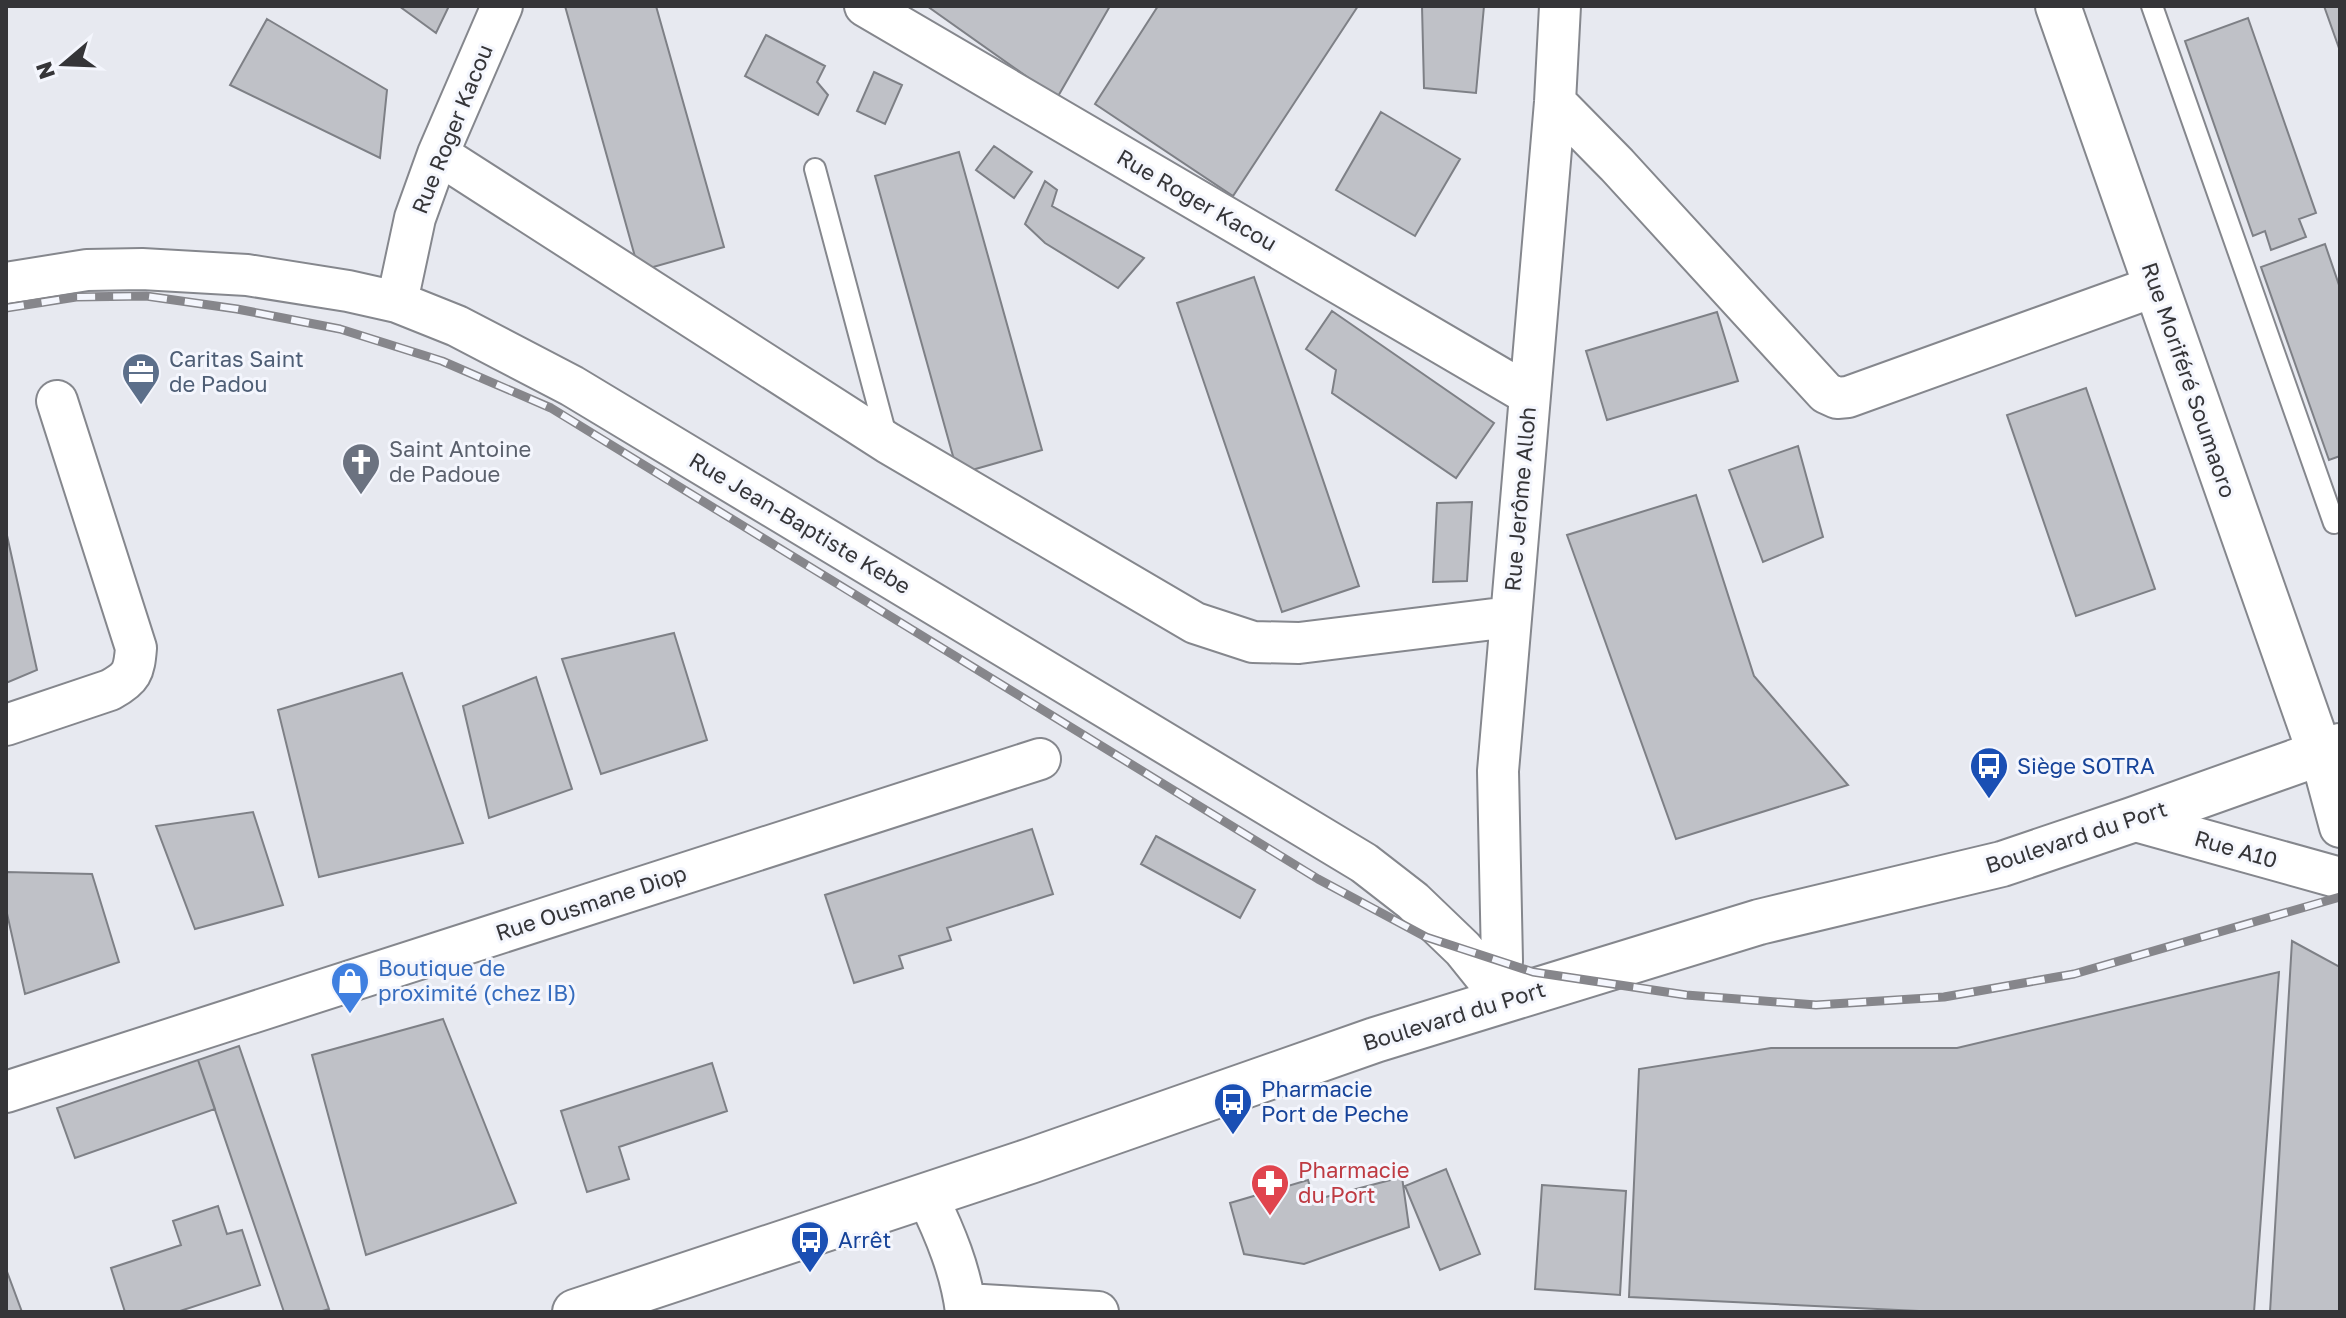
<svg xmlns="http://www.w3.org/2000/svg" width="2346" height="1318" font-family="'Golos Text',sans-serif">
<rect width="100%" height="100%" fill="#e7e9f0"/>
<path fill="#bfc1c7" stroke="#7e8086" stroke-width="2" d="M399 6H449L436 33Z
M565 6H656L724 247 639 271Z
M927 6H1110L1057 98Z
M1158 6H1358L1233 196 1095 104Z
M1422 6H1484L1476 93 1424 88Z
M2324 6H2340V51Z
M2248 18 2316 213 2299 219 2306 237 2271 250 2265 231 2253 236 2185 41Z
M267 19 387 90 380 158 230 85Z
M766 35 825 66 817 82 828 95 818 115 745 76Z
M874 72 902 85 885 124 857 111Z
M1381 112 1460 159 1415 236 1336 190Z
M994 146 1032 172 1014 198 976 170Z
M959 152 1042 450 958 474 875 176Z
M1045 181 1057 190 1052 206 1144 258 1118 288 1045 243 1025 224Z
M2325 244 2340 288V456L2329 460 2261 267Z
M1254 277 1359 586 1282 612 1177 303Z
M1332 311 1494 423 1456 478 1332 393 1336 370 1306 349Z
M1717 312 1738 381 1607 420 1586 351Z
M2086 388 2155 589 2076 616 2007 415Z
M1798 446 1823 537 1763 562 1729 470Z
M1696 495 1754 676 1848 785 1676 839 1567 535Z
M1472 502 1467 581 1433 582 1437 503Z
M6 531 37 670 6 683Z
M674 633 707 740 601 774 562 659Z
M402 673 463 843 319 877 278 710Z
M536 677 572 789 489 818 463 706Z
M253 812 283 905 195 929 156 826Z
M1032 829 1053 894 947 928 951 940 899 956 903 968 854 983 825 895Z
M1156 836 1255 890 1240 918 1141 864Z
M6 872 92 874 119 962 25 994 6 909Z
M2292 941 2340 967V1312H2270Z
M2279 972 2254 1312H1940L1629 1297 1639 1069 1771 1048H1957Z
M443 1019 516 1203 366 1255 312 1055Z
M239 1046 329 1309 319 1312H284L198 1060Z
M198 1060 215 1109 75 1158 57 1108Z
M712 1063 727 1111 619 1147 629 1179 587 1192 561 1111Z
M1446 1169 1480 1254 1440 1270 1405 1186Z
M1402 1177 1409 1227 1304 1264 1244 1254 1230 1203 1308 1180 1314 1200Z
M1542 1185 1626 1191 1620 1295 1535 1289Z
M218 1206 227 1234 242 1230 260 1285 177 1312H125L111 1268 181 1245 173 1221Z
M6 1269 22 1312H6Z"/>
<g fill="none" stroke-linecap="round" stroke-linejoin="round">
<g stroke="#85878d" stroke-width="24">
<path id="lane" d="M2152 6 2334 523
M815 169 887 439"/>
</g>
<g stroke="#85878d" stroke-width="44">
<path id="street" d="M865 6 1528 394
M1555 102 1617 165 1826 393 1837 398 1848 397 2156 286
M438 154 888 443 1195 623 1253 642 1299 643 1510 617
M6 283 87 270 142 269 247 275 348 291 397 302 457 326 572 386 1364 863 1413 901 1463 949 1504 1000
M397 302 415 218 438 154 502 6
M6 725 110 690C132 678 134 672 136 648L57 401
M2320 753 2340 827
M2132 820 2340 878
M1497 992 1502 961 1498 771 1555 102 1560 6
M6 1092 1040 759
M927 1196C945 1233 961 1271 966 1312
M966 1304 1098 1312"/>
</g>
<g stroke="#85878d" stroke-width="48">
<path id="secondary" d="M2058 6 2320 753
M575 1312 1030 1161 1375 1040 1759 922 2002 864 2132 820 2340 746"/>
</g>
<use href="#lane" stroke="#fff" stroke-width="20"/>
<use href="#street" stroke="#fff" stroke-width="40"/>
<use href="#secondary" stroke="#fff" stroke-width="44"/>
<g stroke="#86868b" stroke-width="9">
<path id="rail" d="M6 308 76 297 146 296 237 309 340 329 442 361 551 408 1318 879 1426 937 1533 972 1686 995 1816 1005 1944 997 2074 974 2340 897"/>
</g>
<use href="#rail" stroke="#f4f6fd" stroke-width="6" stroke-dasharray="18" stroke-linecap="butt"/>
</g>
<defs>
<g id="office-pin" transform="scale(2)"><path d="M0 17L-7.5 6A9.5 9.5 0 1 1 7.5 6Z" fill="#5c6f8a" stroke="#f4f6fd"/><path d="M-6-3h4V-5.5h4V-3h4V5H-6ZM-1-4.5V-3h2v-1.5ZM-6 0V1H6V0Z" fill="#fff"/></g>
<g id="church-pin" transform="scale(2)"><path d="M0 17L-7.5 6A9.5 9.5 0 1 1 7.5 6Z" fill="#6b7280" stroke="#f4f6fd"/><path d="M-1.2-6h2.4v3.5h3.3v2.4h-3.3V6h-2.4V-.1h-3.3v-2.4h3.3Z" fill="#fff"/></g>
<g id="bus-pin" transform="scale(2)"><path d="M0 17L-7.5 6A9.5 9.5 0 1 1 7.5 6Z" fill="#1a4fb4" stroke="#f4f6fd"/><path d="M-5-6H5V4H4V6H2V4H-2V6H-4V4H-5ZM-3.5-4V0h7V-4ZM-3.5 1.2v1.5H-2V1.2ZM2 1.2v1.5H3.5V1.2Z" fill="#fff"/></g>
<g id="shop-pin" transform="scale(2)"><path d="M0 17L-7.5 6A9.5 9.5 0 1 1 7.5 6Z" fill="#3f7fe0" stroke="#f4f6fd"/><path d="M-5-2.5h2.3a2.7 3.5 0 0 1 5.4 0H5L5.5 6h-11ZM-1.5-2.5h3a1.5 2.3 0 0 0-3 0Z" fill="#fff"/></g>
<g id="pharmacy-pin" transform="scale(2)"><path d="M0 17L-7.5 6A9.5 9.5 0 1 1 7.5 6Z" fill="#e0444e" stroke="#f4f6fd"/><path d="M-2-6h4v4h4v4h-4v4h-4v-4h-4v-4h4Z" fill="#fff"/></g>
</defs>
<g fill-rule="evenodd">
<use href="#office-pin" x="141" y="372"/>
<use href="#church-pin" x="361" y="462"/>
<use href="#bus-pin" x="1989" y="766"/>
<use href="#shop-pin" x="350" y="981"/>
<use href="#bus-pin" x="1233" y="1102"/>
<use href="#pharmacy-pin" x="1270" y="1183"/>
<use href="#bus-pin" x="810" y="1240"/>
</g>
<g text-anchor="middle" stroke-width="6" stroke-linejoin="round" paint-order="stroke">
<g font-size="22" fill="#353538" stroke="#f4f6fd">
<text transform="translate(452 129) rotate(-68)" y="8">Rue Roger Kacou</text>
<text transform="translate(1197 200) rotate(30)" y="8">Rue Roger Kacou</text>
<text transform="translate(2189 380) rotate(71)" y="8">Rue Moriféré Soumaoro</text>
<text transform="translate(1520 499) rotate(-85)" y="8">Rue Jerôme Alloh</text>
<text transform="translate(800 523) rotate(31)" y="8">Rue Jean-Baptiste Kebe</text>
<text transform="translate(2076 837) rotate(-18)" y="8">Boulevard du Port</text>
<text transform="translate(2236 849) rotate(16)" y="8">Rue A10</text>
<text transform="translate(591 903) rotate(-18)" y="8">Rue Ousmane Diop</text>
<text transform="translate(1454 1016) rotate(-17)" y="8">Boulevard du Port</text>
</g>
<g font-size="22" fill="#4e5e75" stroke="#f4f6fd" text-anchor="start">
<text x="169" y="367">Caritas Saint<tspan x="169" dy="25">de Padou</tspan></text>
</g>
<g font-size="22" fill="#5b616d" stroke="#f4f6fd" text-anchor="start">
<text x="389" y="457">Saint Antoine<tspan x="389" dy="25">de Padoue</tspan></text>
</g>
<g font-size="22" fill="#164399" stroke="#f4f6fd" text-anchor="start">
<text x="2017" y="774">Siège SOTRA</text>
<text x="1261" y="1097">Pharmacie<tspan x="1261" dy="25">Port de Peche</tspan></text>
<text x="838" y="1248">Arrêt</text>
</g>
<g font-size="22" fill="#366cbe" stroke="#f4f6fd" text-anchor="start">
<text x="378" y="976">Boutique de<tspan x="378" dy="25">proximité (chez IB)</tspan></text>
</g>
<g font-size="22" fill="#be3a42" stroke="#f4f6fd" text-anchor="start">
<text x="1298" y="1178">Pharmacie<tspan x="1298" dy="25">du Port</tspan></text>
</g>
</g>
<rect width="2346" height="1318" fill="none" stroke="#353538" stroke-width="16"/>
<g transform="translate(64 64) rotate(251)" stroke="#f4f6fd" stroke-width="6" paint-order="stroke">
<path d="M0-6L14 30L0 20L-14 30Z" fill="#353538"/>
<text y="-12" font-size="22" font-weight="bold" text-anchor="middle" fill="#353538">N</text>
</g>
</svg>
